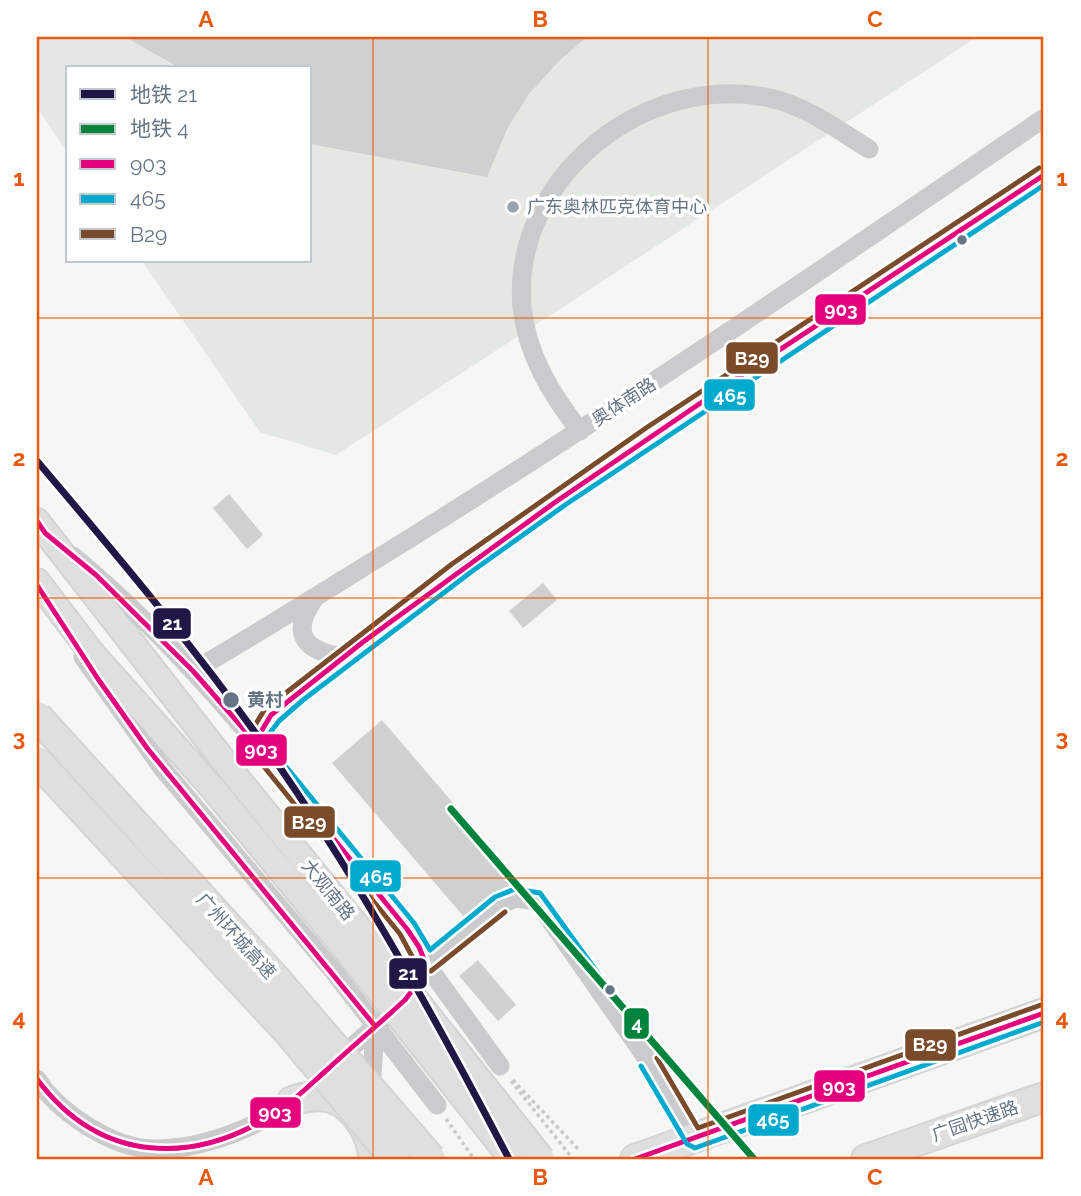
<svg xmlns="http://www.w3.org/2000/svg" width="1081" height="1196" font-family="Raleway,'Noto Sans SC',sans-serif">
<rect width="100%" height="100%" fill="#f6f6f4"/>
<path fill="#e4e8e2" d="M37 37H977L336 455 260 432 142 261H310V68H68V153L37 108Z"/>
<path fill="#cfd0d0" d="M125 37H587L560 60 528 95 507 129 487 177 310 144V68H180Z
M229 494 263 535 247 549 213 508Z
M543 583 557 600 523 628 509 611Z
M382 720 525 887 512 886 494 894 464 917 332 763Z
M478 960 516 1005 498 1021 459 976Z"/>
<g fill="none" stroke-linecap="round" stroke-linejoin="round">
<g stroke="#d3d3d4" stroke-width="28">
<path id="major" d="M37 521 238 779 366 937
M37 581 91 652 215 791 347 951"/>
</g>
<g stroke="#d3d4d4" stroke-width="32">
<path id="highway" d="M292 1101C305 1097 318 1094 331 1098 355 1105 373 1136 373 1159
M635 1159 1044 1013
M866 1159 1044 1097"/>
</g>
<path stroke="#c8c9ca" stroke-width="3.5" stroke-dasharray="3.5 3.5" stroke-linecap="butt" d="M513 1080 580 1151
M511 1081 573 1159
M446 1119 474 1159"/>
<path stroke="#cacbcc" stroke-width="19" d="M580 431C551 394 527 355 522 307 511 177 646 71 770 98 806 106 838 130 869 149
M73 556C202 663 302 800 407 929L419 947 426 964 500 1066
M314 599C289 635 306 652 345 657
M83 657 163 769 334 972 437 1105
M193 671C257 634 320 594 383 555 608 416 826 267 1044 118
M255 742 271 715C514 517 784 348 1044 175
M335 1062 405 1000 420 980 426 964 499 905 516 898 537 901 661 1079 694 1139
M37 1079C58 1112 112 1148 152 1149 202 1150 263 1127 300 1094
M371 1094 375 1026"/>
<use href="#major" stroke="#dfdfe0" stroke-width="24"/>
<use href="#highway" stroke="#dfdfe0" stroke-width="28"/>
<g stroke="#d3d3d4" stroke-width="28" stroke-linecap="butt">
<path id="major-bridge" d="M366 937 542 1159
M347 951 512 1159"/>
</g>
<g stroke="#d3d4d4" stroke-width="32" stroke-linecap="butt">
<path id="highway-bridge" d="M37 716 275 978 431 1159
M37 761 289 1033 395 1159"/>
</g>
<use href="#major-bridge" stroke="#dfdfe0" stroke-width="24"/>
<use href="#highway-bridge" stroke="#dfdfe0" stroke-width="28"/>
<g stroke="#fff" stroke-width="10">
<path id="bus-1" d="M37 521 45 533 96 575 193 671 255 742 407 929 419 947 426 964 420 980 405 1000C380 1023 354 1045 329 1068 313 1082 297 1098 280 1110 195 1167 100 1164 37 1079
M37 585 98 679 147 748 375 1026
M255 742 271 715 363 642 554 503 749 370 1044 175
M635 1159 1044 1013"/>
</g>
<g stroke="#fff" stroke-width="10">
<path id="bus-2" d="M631 1019 540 893 515 889 495 897 430 950 414 923 265 741 266 738 279 721 303 700 471 572 565 505 1044 185
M641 1066 687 1144 695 1148 1044 1022"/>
</g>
<g stroke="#fff" stroke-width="10">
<path id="bus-3" d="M505 912 431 971H420L400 934 248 747 247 738 265 709 452 564 646 428 1039 168
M657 1058 698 1128 1041 1005"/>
</g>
<use href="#bus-1" stroke="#e5007d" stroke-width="5"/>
<use href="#bus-2" stroke="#00a9ce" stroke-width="5"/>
<use href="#bus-3" stroke="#7a4b2a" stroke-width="5"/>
<g stroke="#fff" stroke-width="12">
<path id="metro-1" d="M37 461C122 561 206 661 281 769 366 893 439 1025 509 1159"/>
</g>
<g stroke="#fff" stroke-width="12">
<path id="metro-2" d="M451 809 754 1159"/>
</g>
<use href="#metro-1" stroke="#201747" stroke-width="7"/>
<use href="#metro-2" stroke="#00843d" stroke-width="7"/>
</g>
<path fill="none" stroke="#e8590c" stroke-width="2" stroke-opacity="0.55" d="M373 37V1159M708 37V1159M37 318H1044M37 598H1044M37 878H1044"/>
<circle fill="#98a2ac" stroke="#fff" stroke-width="2.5" cx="513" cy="207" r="7"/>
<g fill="#657585" stroke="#fff" stroke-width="2.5">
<circle cx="962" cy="240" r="6"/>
<circle cx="231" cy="700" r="9"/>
<circle cx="610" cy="990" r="6"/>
</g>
<g text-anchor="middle" stroke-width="7" stroke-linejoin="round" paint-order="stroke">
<g font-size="18" fill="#657585" stroke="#fff" text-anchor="start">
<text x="527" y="213">广东奥林匹克体育中心</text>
</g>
<g font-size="18" fill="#657585" stroke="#fff">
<text transform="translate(624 402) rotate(-33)" y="6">奥体南路</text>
<text transform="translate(328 890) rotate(51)" y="6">大观南路</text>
<text transform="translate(236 936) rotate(48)" y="6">广州环城高速</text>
<text transform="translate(975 1121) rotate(-19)" y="6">广园快速路</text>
</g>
<g font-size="18" font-weight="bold" fill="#657585" stroke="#fff" text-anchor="start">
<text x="247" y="706">黄村</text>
</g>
</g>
<g stroke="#fff" stroke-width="2.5">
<rect x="814" y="293" width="53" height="33" rx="7" fill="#e5007d"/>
<rect x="725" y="341" width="54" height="34" rx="7" fill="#7a4b2a"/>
<rect x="703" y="378" width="53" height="34" rx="7" fill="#00a9ce"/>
<rect x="152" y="607" width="40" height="33" rx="7" fill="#201747"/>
<rect x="235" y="733" width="53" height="34" rx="7" fill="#e5007d"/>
<rect x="283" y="805" width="53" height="34" rx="7" fill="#7a4b2a"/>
<rect x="349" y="859" width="53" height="34" rx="7" fill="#00a9ce"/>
<rect x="388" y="957" width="40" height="33" rx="7" fill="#201747"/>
<rect x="623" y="1007" width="27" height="33" rx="7" fill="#00843d"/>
<rect x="904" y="1028" width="53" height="34" rx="7" fill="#7a4b2a"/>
<rect x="813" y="1069" width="53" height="34" rx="7" fill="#e5007d"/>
<rect x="249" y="1096" width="53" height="33" rx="7" fill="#e5007d"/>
<rect x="747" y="1103" width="53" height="34" rx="7" fill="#00a9ce"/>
</g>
<g font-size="19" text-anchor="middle" font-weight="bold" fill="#fff">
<text x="841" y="316">903</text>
<text x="752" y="365">B29</text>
<text x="730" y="402">465</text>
<text x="172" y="630">21</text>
<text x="261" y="756">903</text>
<text x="309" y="829">B29</text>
<text x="376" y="883">465</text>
<text x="408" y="980">21</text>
<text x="637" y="1030">4</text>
<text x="930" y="1051">B29</text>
<text x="839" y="1093">903</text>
<text x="275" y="1119">903</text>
<text x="773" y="1126">465</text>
</g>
<rect width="1081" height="1196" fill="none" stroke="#ffffff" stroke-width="77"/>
<rect x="66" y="66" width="245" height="196" fill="#ffffff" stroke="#c1c8ce" stroke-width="2"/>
<rect x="80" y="89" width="35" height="10" fill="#201747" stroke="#c1c8ce" stroke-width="2"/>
<text x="130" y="102" font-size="21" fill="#657585">地铁 21</text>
<rect x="80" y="124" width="35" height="10" fill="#00843d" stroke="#c1c8ce" stroke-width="2"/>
<text x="130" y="136" font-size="21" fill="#657585">地铁 4</text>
<rect x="80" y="159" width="35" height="10" fill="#e5007d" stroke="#c1c8ce" stroke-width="2"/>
<text x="130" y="172" font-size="21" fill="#657585">903</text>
<rect x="80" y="194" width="35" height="10" fill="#00a9ce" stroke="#c1c8ce" stroke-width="2"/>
<text x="130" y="206" font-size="21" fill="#657585">465</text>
<rect x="80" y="229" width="35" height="10" fill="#7a4b2a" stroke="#c1c8ce" stroke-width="2"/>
<text x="130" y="242" font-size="21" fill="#657585">B29</text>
<rect x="38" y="38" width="1004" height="1120" fill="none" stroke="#e8590c" stroke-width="2.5"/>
<g font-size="23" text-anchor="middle" font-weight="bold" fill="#e8590c">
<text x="206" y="27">A</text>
<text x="540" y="27">B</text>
<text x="875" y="27">C</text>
<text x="19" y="186">1</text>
<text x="1062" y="186">1</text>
<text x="19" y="466">2</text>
<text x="1062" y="466">2</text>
<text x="19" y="746">3</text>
<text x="1062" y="746">3</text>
<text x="19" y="1026">4</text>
<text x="1062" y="1026">4</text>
<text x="206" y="1185">A</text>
<text x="540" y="1185">B</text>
<text x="875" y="1185">C</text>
</g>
</svg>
